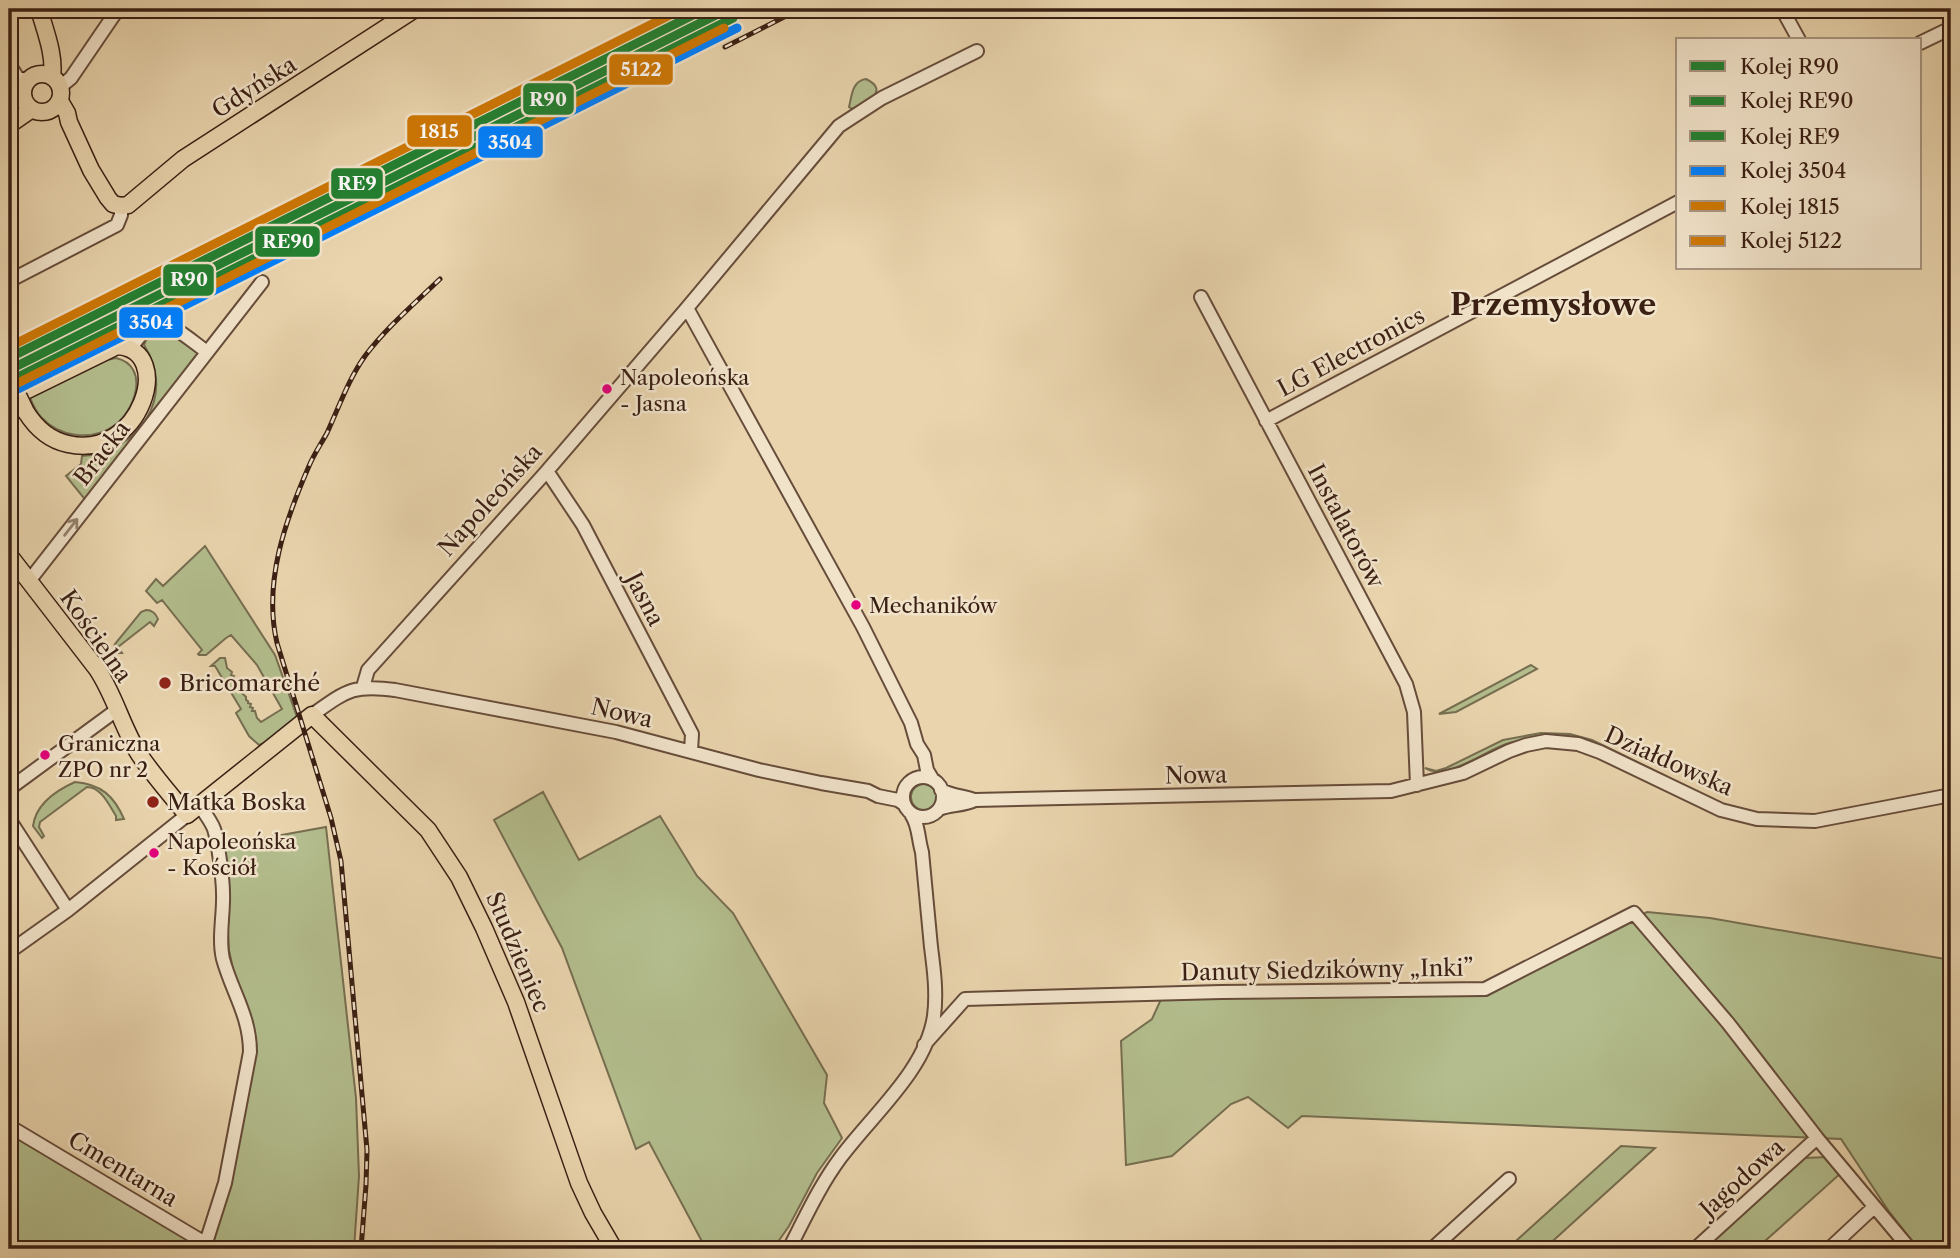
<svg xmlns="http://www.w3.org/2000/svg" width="1960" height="1258" font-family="'Libre Caslon Text',serif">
<rect width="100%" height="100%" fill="#e9d4ad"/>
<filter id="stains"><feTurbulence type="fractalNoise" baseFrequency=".00286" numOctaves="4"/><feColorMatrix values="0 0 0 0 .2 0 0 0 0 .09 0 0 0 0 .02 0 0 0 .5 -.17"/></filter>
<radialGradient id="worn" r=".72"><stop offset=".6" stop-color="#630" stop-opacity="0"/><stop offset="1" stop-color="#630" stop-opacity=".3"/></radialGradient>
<path fill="#b3bd8d" stroke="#766e50" stroke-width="2" d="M866 79C891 91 865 104 852 109L849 107C852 95 852 81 866 79Z
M166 330 201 352 87 502 66 476 81 464 82 456C139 452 177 396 144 345L146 340Z
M116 358C151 366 135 413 112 427 90 441 59 437 41 417 36 412 33 405 30 398L107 360Z
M205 546 275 655 297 717 266 742 259 745 249 736 236 713 241 709 215 666H211L220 658H225L227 668 232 672 231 675 234 676 233 678 238 683 237 686H240L242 693 246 697V700L248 701V703L251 704 250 707 253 708 252 711H255L257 718 261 722 282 709 257 665 231 635 226 638 206 655H199L198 654 202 650 162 600 157 603 146 591 156 579 163 586Z
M146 610C152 610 156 614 158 619L154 626 150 622 118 647 122 653H117L114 647 115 644 141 612Z
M1531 665 1537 669 1456 712 1439 714Z
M1541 733 1570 734 1592 740 1668 777 1667 780C1648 770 1629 760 1609 751 1601 748 1591 748 1583 746 1558 742 1534 736 1509 743 1487 749 1446 782 1425 768L1436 771 1446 768 1503 740Z
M75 782C101 784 114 796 124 819L116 820V816C109 805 101 787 87 787L40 822 39 827 44 836 42 838 33 826C36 804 57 790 75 782Z
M911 797a13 13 0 1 1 26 0a13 13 0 1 1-26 0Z
M543 792 579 860 660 816 697 876 733 913 827 1075 824 1103 842 1138 817 1173 789 1226 773 1249H726L724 1247 718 1249H706L649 1142 636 1149 562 948 494 820Z
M326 827 356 1098 359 1176 354 1249H224L211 1240 253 1031 234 974 229 950 225 882 220 846Z
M1647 912 1710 918 1951 960V1249H1918L1888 1210 1841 1139 1302 1116 1288 1128 1248 1097 1231 1104 1172 1156 1126 1165 1121 1041 1152 1019 1162 997 1372 987H1502Z
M9 1133 21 1134 198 1245 199 1249H9Z
M1621 1146 1655 1148 1544 1249H1507Z
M1828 1157 1841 1173 1756 1249H1703L1804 1158Z"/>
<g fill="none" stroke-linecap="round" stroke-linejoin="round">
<g stroke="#664c3a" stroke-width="16">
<path id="minor" d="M1782 9 1799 40
M1920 43 1951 28
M9 64 17 77 27 81
M60 87 71 78 118 9
M9 281 117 225 121 215V206
M1201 297 1406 684 1414 712 1417 785
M687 308 863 627 911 723 917 744 924 755 927 770 933 780
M131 349C156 305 178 331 207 352
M1266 421 1678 202
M547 471 583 525 692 734 691 751
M29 581 262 282
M363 687 368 670 547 471 687 308 839 126 882 98 977 51
M312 715C346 691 353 684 395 690L616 732 759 770 821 783 868 791 878 796 898 800 904 804
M903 797a20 20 0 1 1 40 0a20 20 0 1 1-40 0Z
M9 789 118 709
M941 790C952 796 964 796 974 800
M199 805C204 812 211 821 214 829 218 841 223 880 223 893 224 914 218 938 223 959 232 992 250 1016 250 1052L225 1183 204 1249
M939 809C950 804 963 806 975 800L1391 791 1463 773 1509 751 1526 745 1546 741 1578 744 1600 752 1721 810 1757 819 1815 821 1951 795
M9 819 68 910
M9 952 68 910 187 815
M924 1045 965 999 1221 992 1485 989 1634 913 1728 1023 1817 1138 1910 1249
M9 1126 215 1249
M789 1249C805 1218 820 1185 841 1157 873 1114 926 1070 934 1016 937 993 934 970 931 947 928 916 925 884 922 852 918 839 919 825 911 814
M1432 1249 1509 1179
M1695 1249 1817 1138
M1829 1249 1874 1207"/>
</g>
<g stroke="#3a1f13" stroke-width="19">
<path id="major" d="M39 9C45 31 55 54 52 77
M23 93a19 19 0 1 1 38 0a19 19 0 1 1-38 0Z
M60 101 67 113 69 122 91 170 108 198 113 204 121 206 128 205 183 159 415 9
M9 125 32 109
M9 399 117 346C176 349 141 461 68 444 49 440 36 428 26 412
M9 555 97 669C115 696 122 727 139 754 153 775 171 795 187 815L312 715 428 830 459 877 484 928 516 1002 579 1183 593 1213 614 1249"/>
</g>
<use href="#minor" stroke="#f1e3ca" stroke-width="12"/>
<use href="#major" stroke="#e9d4ad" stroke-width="16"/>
<g stroke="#3a1f13" stroke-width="5">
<path id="rail" d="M725 47 800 9
M361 1249 366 1185 367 1150 341 861 331 818 277 643C263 583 285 521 309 466 314 454 321 444 327 433 339 407 348 380 365 356 386 328 414 304 440 279"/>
</g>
<use href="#rail" stroke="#f1e3ca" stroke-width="2.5" stroke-dasharray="8" stroke-linecap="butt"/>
<g stroke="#3a1f13" stroke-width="19" stroke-linecap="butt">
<path id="major-bridge" d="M9 377 26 412"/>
</g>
<use href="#major-bridge" stroke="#e9d4ad" stroke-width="16"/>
<g stroke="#f1e3ca" stroke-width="14">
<path id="rail-1" d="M9 370 728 9"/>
</g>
<g stroke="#f1e3ca" stroke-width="14">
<path id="rail-2" d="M14 379 733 18"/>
</g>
<g stroke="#f1e3ca" stroke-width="14">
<path id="rail-3" d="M9 358 705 9"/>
</g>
<g stroke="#f1e3ca" stroke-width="14">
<path id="rail-4" d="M18 389 737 28"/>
</g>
<g stroke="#f1e3ca" stroke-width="14">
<path id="rail-5" d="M9 347 682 9"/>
</g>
<g stroke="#f1e3ca" stroke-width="14">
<path id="rail-6" d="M18 383 724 28"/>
</g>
<use href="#rail-1" stroke="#238132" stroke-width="9"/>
<use href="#rail-2" stroke="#238132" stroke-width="9"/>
<use href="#rail-3" stroke="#238132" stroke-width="9"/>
<use href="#rail-4" stroke="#0080ff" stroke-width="9"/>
<use href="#rail-5" stroke="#ce7805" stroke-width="9"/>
<use href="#rail-6" stroke="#ce7805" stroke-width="9"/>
</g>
<defs><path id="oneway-shaft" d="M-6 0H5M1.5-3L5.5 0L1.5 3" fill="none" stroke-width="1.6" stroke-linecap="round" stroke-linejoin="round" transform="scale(1.75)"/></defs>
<use stroke="#96816e" href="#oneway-shaft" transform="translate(71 527) rotate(-52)"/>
<g fill="#e5007d" stroke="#f1e3ca" stroke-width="2.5">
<circle cx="607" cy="389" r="6"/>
<circle cx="856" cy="605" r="6"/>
<circle cx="45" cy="755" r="6"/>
<circle cx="154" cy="853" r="6"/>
</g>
<g fill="#8f2418" stroke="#f1e3ca" stroke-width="2.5">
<circle cx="165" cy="683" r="7"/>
<circle cx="153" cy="802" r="7"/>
</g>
<g text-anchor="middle" stroke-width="5" stroke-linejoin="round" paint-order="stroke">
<g font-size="21" fill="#3a1f13" stroke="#f1e3ca" text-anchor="start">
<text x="620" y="385">Napoleońska<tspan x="620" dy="26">- Jasna</tspan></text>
<text x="869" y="613">Mechaników</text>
<text x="58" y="751">Graniczna<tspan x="58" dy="26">ZPO nr 2</tspan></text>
<text x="167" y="849">Napoleońska<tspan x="167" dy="26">- Kościół</tspan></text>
</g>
<g font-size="23" fill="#3a1f13" stroke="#f1e3ca">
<text transform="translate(254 87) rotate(-32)" y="8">Gdyńska</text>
<text transform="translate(1351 352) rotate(-28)" y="8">LG Electronics</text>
<text transform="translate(102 453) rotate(-52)" y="8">Bracka</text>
<text transform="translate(490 500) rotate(-48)" y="8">Napoleońska</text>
<text transform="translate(1346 526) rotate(62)" y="8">Instalatorów</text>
<text transform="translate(645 599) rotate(63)" y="8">Jasna</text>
<text transform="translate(96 636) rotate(55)" y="8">Kościelna</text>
<text transform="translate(622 713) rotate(13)" y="8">Nowa</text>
<text transform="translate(1669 761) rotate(24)" y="8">Działdowska</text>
<text transform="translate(1196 775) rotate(-1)" y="8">Nowa</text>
<text transform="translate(518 952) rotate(67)" y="8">Studzieniec</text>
<text transform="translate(1327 970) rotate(-1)" y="8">Danuty Siedzikówny „Inki”</text>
<text transform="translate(123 1169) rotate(31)" y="8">Cmentarna</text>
<text transform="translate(1742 1178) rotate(-42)" y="8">Jagodowa</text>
</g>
<g font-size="23" fill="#3a1f13" stroke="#f1e3ca" text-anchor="start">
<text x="179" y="691">Bricomarché</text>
<text x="167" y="810">Matka Boska</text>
</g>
<g font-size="30" font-weight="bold" fill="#3a1f13" stroke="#f1e3ca">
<text x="1553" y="315">Przemysłowe</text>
</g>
</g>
<g stroke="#f1e3ca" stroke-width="2.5">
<rect x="608" y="53" width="66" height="33" rx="7" fill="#ce7805"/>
<rect x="522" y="82" width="53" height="34" rx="7" fill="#238132"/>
<rect x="406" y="114" width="67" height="34" rx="7" fill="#ce7805"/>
<rect x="477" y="125" width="67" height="34" rx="7" fill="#0080ff"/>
<rect x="330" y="167" width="54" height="33" rx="7" fill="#238132"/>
<rect x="254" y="225" width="67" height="33" rx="7" fill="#238132"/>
<rect x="162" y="263" width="53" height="34" rx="7" fill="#238132"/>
<rect x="118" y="306" width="66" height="33" rx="7" fill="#0080ff"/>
</g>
<g font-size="19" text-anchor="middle" font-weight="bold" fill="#fff">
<text x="641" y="76">5122</text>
<text x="548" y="106">R90</text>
<text x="439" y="138">1815</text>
<text x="510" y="149">3504</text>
<text x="357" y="190">RE9</text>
<text x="288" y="248">RE90</text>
<text x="189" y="286">R90</text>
<text x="151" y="329">3504</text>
</g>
<rect width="1960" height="1258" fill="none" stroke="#e9d4ad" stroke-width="35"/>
<rect x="10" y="10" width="1939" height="1237" fill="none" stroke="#3a1f13" stroke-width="3.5"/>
<rect x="18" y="18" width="1925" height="1223" fill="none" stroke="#3a1f13" stroke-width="2"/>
<rect x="1676" y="38" width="245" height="231" fill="#f1e3ca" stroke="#a89581" stroke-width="2"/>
<rect x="1690" y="61" width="35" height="10" fill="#238132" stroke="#a89581" stroke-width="2"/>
<text x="1740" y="74" font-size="21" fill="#3a1f13">Kolej R90</text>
<rect x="1690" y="96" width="35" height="10" fill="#238132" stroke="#a89581" stroke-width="2"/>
<text x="1740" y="108" font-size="21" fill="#3a1f13">Kolej RE90</text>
<rect x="1690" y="131" width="35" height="10" fill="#238132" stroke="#a89581" stroke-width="2"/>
<text x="1740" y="144" font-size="21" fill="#3a1f13">Kolej RE9</text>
<rect x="1690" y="166" width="35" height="10" fill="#0080ff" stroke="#a89581" stroke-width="2"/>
<text x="1740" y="178" font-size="21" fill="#3a1f13">Kolej 3504</text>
<rect x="1690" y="201" width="35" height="10" fill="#ce7805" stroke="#a89581" stroke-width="2"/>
<text x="1740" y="214" font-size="21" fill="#3a1f13">Kolej 1815</text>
<rect x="1690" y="236" width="35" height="10" fill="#ce7805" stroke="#a89581" stroke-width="2"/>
<text x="1740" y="248" font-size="21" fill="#3a1f13">Kolej 5122</text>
<rect width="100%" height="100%" filter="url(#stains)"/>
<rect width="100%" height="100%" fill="url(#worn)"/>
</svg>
